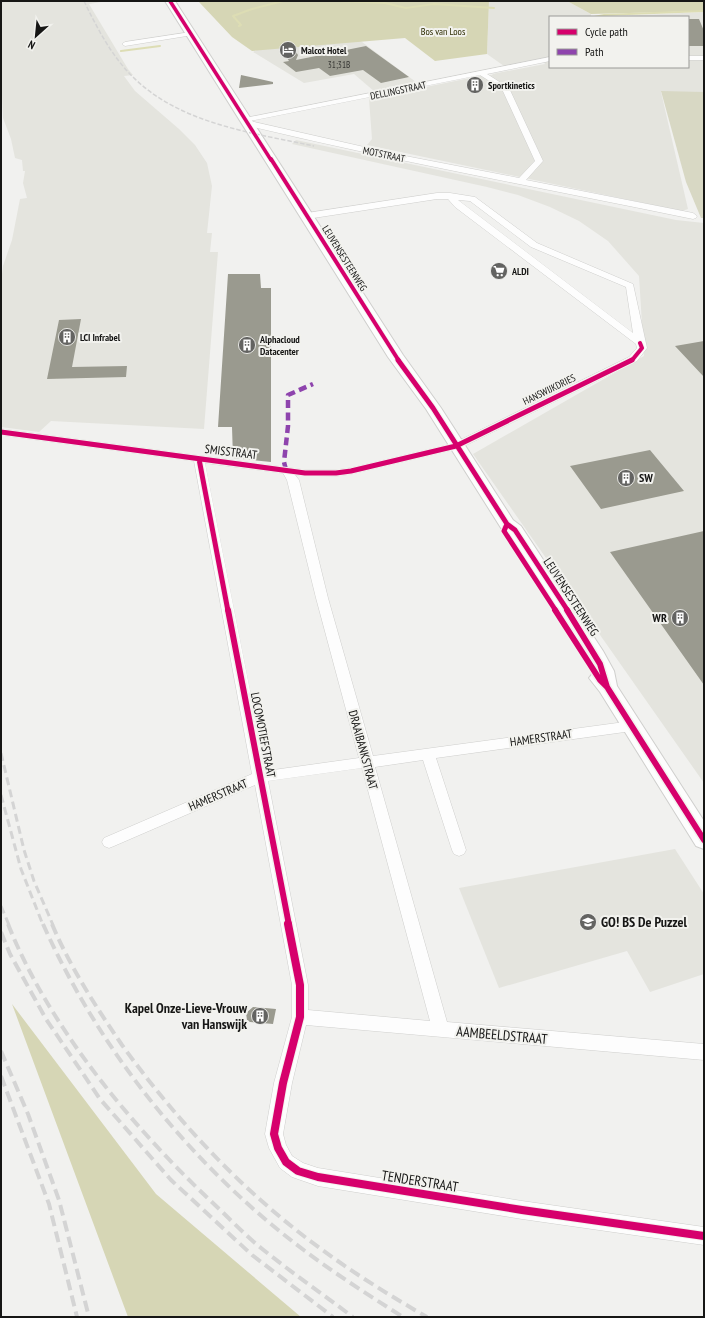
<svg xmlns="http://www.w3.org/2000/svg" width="705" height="1318" font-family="'PT Sans Narrow',sans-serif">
<rect width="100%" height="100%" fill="#f1f1ef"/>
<path fill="#e4e4de" d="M1 1H107L89 4 128 69 133 75 124 76 135 91 179 129 195 145 207 163 212 186 207 233H212L210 252H218L204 429 51 421 39 432 1 427V282L3 266 12 240 20 199 27 198 23 183 25 171H23L22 160 15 158 11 139 3 118 1 73Z
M489 1H567L591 14V17H550V67H688V17H599L704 12V92H661L688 209 682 211 677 210 367 145 372 139 369 99 375 92 354 74 304 83 253 52 274 39H358L416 82 389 87 396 93 480 76 493 75 492 74 545 64 542 59 504 66 487 54Z
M296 140 676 220 704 223V783L473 454 644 356 639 276 608 241 579 221 550 207 518 195 487 187 292 144Z
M675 849 704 894V974L650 992 627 951 499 988 459 888Z"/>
<path fill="#d8d8c4" d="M661 91 704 92V218H701L686 182Z"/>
<path fill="#d6d6b5" d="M489 1 487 54 435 61 405 38 252 51 232 37 199 2Z
M567 1H704V11L591 14Z
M12 1004 156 1194 301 1317H128Z"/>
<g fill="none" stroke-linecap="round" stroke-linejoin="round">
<path stroke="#ddddb4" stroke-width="2" d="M339 1 385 3 406 8 434 4 494 8
M594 17 604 15 704 11
M239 26 241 25 233 16 252 9 283 1
M121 51 160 46"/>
</g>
<path fill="#9a9a8f" d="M688 19H699L704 31V46H688Z
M292 46 298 55 296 60 366 46 409 77 381 83 363 70 330 76 319 68 296 72 283 62 289 61 280 47Z
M241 75 273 82V84L239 88Z
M228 274H260L261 288H271V462L233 458 232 427H218Z
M81 319 72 367 127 366 126 377 47 379 59 320Z
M704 341V377L675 346Z
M650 450 684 491 601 509 570 466Z
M704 531V685L610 552Z
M253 1007 276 1009 273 1024 250 1022 247 1020 246 1013Z"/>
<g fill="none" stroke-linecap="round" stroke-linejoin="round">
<g stroke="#cfcfcd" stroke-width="1">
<path id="minor" d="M191 32 194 34 193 35 125 46 122 44 125 42Z
M688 56H704V60H688Z
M550 57V61L487 74 509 88 543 161 526 180 693 213 697 216 696 218 693 219C543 188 394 161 245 125L241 120 245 118ZM480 75 502 89 535 161 519 178 395 154 250 121Z
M437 193H450L475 197 537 243 633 284 647 348 637 361 460 448 351 474 336 476 295 475 299 480 328 598 373 756 632 721 637 722 639 726 637 730 632 731 436 758 466 850 464 854 459 856 454 854 452 850 423 760 375 767 447 1022 704 1044V1060L306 1025 292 1083 283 1134 286 1145 292 1156 303 1163 318 1168 522 1201 704 1227V1245L522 1219 318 1186 292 1177 280 1168 269 1148 265 1134 274 1083 292 1017V985L255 785 114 846 109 848 104 846 102 842 104 838 252 774 194 461 1 435V429L305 470H336L351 468 452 444 629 357 637 348 636 344 455 207 448 199H437L307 219 303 216 307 213ZM458 200 470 201 531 247 626 287 633 333ZM205 463 283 473 287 480 316 598 359 758 266 771ZM362 768 430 1021 308 1010V985L268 781Z"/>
</g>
<g stroke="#cfcfcd" stroke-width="2">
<path id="primary" d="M165 1H175L403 355 441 408 513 520 521 526 603 651 614 671 617 686 704 821V849L696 846 600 692 589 678 594 672 585 653 509 534 501 528 426 409 388 357Z"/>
</g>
<use href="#minor" fill="#fdfdfd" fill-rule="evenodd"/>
<use href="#primary" fill="#fdfdfd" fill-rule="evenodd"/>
<path stroke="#d4d4d4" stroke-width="1.5" stroke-dasharray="4.5 2" stroke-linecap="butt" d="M84 1C97 28 112 57 134 78 181 124 253 133 314 146"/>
<path stroke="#d4d4d4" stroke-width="3" stroke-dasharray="8 4.5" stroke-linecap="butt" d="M1 753 24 850 34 881 53 925
M1 795 21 869 43 925
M1 906 9 925"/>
<path stroke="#d4d4d4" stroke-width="4" stroke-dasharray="11 5.5" stroke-linecap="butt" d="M8 924C49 1028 134 1129 215 1205 230 1219 245 1235 261 1248 291 1272 322 1294 353 1317
M43 924C100 1052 193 1167 305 1251 337 1275 370 1296 403 1317
M52 924C70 967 96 1007 122 1045 174 1117 235 1183 305 1237 344 1267 385 1293 427 1317
M1 932 10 954 46 1019 100 1099 171 1180 252 1255 333 1317
M1 1051 28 1114 59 1200 89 1317
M1 1076 49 1204 77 1317"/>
<path stroke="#8e44ad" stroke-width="4.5" stroke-dasharray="8 4.5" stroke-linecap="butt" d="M286 470 284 462 288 426V395L313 384"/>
<g stroke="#f2f2ee" stroke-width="5">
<path id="cycleway-far4" d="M170 1 271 160"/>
</g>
<g stroke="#f2f2ee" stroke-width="5.5">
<path id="cycleway-far3" d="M271 159 399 361
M630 361 633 359 642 348 640 343"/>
</g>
<g stroke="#f2f2ee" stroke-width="7">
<path id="cycleway-far2" d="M398 360 433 408 507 524 515 530 568 611
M1 432 305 473H336L351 471 456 446 632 360
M199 459 228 611
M507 524 504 531 556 611"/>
</g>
<g stroke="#f2f2ee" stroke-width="9">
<path id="cycleway-far1" d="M228 610 289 925
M555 610 600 680 607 687 704 840
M567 610 600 664 607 687"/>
</g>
<g stroke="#f2f2ee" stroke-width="10">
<path id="cycleway" d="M288 924 300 985V1017L283 1083 274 1134 278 1148 286 1162 298 1171 318 1177 522 1210 704 1236"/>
</g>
<use href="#cycleway-far4" stroke="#d6006c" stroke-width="3.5"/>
<use href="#cycleway-far3" stroke="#d6006c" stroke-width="4"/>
<use href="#cycleway-far2" stroke="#d6006c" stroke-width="5"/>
<use href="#cycleway-far1" stroke="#d6006c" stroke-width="6"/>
<use href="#cycleway" stroke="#d6006c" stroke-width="8"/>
</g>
<defs>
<g id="hotel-disc" transform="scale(0.9)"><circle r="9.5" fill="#636361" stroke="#f2f2ee"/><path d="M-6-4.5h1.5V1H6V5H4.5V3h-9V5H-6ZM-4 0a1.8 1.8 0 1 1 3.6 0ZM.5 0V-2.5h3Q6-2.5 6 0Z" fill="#fff"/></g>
<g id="building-disc" transform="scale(0.9)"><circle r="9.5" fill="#636361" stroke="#f2f2ee"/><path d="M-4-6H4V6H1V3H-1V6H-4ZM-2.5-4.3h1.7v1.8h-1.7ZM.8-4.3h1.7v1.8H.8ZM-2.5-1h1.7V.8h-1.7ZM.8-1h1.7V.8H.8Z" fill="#fff"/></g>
<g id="supermarket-disc" transform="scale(0.9)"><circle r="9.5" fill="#636361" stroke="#f2f2ee"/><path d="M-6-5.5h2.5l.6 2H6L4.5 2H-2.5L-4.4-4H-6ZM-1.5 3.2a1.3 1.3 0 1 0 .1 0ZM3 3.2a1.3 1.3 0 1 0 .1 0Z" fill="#fff"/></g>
<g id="school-disc" transform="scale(0.9)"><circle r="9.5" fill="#636361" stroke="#f2f2ee"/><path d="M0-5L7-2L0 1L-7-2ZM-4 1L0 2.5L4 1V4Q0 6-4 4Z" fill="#fff"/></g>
</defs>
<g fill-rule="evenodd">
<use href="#hotel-disc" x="288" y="50"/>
<use href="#building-disc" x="475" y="85"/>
<use href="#supermarket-disc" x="499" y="271"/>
<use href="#building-disc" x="67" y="337"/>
<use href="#building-disc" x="247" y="345"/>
<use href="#building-disc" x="626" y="478"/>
<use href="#building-disc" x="680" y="618"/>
<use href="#school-disc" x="588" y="922"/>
<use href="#building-disc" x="260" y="1016"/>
</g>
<g text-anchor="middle" stroke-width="4" stroke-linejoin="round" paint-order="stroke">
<g font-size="9" fill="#373734">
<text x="339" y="68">31;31B</text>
</g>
<g font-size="10" fill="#2d2c00" stroke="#f2f2ee">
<text x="443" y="35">Bos van Loos</text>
</g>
<g font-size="10" font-weight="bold" fill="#161615" stroke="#f2f2ee" text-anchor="start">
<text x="301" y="54">Malcot Hotel</text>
<text x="488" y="89">Sportkinetics</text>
<text x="512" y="275">ALDI</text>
<text x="80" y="341">LCI Infrabel</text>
<text x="260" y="343">Alphacloud<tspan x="260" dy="12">Datacenter</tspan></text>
</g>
<g font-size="10" fill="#161615" stroke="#f2f2ee">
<text transform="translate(398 90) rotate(-12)" y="4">DELLINGSTRAAT</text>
<text transform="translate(384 154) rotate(12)" y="4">MOTSTRAAT</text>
<text transform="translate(345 258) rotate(58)" y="4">LEUVENSESTEENWEG</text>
<text transform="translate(549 389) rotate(-26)" y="4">HANSWIJKDRIES</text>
</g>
<g font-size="12" fill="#161615" stroke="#f2f2ee">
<text transform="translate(231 452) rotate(7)" y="4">SMISSTRAAT</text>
<text transform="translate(571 597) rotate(57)" y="4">LEUVENSESTEENWEG</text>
<text transform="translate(263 735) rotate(79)" y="4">LOCOMOTIEFSTRAAT</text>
<text transform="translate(541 738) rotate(-8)" y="4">HAMERSTRAAT</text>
<text transform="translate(363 750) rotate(75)" y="4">DRAAIBANKSTRAAT</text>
<text transform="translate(218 795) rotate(-23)" y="4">HAMERSTRAAT</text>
</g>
<g font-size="12" font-weight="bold" fill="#161615" stroke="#f2f2ee" text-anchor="start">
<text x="639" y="482">SW</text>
<text x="667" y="622" text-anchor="end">WR</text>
</g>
<g font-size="14" font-weight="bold" fill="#161615" stroke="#f2f2ee" text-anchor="start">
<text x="601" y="927">GO! BS De Puzzel</text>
<text x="247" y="1013" text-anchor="end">Kapel Onze-Lieve-Vrouw<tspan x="247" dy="16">van Hanswijk</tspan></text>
</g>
<g font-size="14" fill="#161615" stroke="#f2f2ee">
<text transform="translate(502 1035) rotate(5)" y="5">AAMBEELDSTRAAT</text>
<text transform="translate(420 1181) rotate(9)" y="5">TENDERSTRAAT</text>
</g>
</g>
<rect width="705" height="1318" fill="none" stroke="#161615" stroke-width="4"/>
<rect x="549" y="16" width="140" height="52" fill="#f2f2ee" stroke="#9a9a97"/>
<rect x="557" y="29" width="20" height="6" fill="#d6006c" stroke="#9a9a97"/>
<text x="585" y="36" font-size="12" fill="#161615">Cycle path</text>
<rect x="557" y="49" width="20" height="6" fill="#8e44ad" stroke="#9a9a97"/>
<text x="585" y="56" font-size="12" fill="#161615">Path</text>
<g transform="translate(36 36) rotate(207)" stroke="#f2f2ee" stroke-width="3" paint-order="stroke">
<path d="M0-3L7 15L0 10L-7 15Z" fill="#161615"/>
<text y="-6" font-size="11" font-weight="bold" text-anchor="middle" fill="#161615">N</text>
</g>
</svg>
